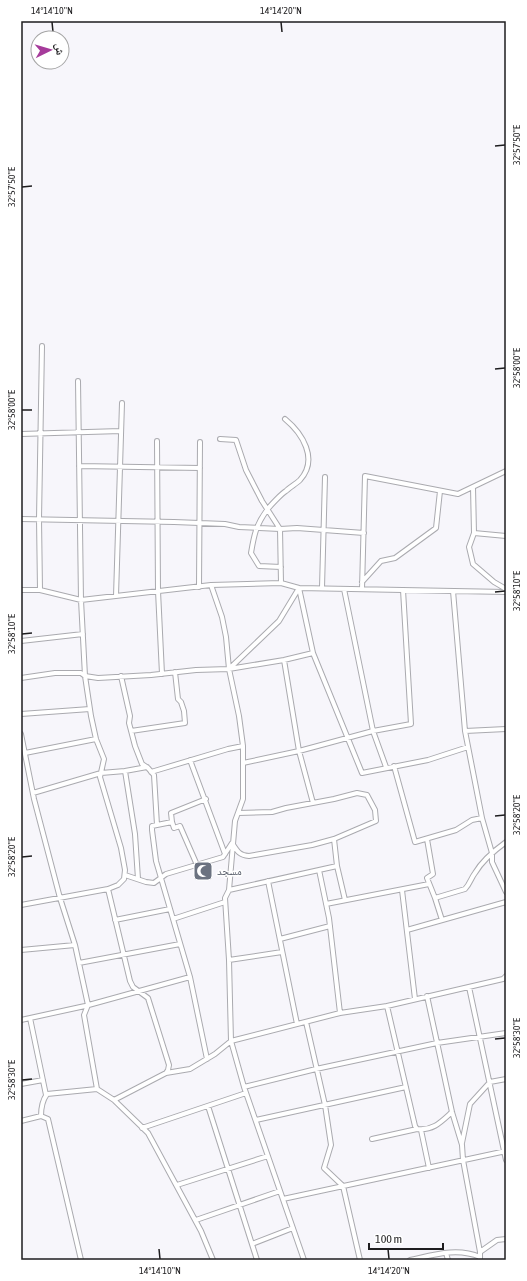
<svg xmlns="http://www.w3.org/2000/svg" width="527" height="1281" font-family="'Asap Condensed','Noto Naskh Arabic',sans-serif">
<rect width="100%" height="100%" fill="#f7f6fb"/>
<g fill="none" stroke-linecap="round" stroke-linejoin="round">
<g stroke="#aaaaaf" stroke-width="6">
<path id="minor" d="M21 434 121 431
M220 439 236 440 246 470 262 501 280 529 281 583
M157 441 158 591 162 674
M79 466 200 468
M473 487 474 533
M21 519 174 522 225 524 239 527 280 529 297 528 364 533
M506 536 474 533 469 547 473 564 494 582 506 589
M281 567 259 566 251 553C254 535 256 525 267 510 269 507 282 493 286 491 290 487 296 484 300 480 319 459 302 433 285 419
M362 582 381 561 395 558 436 528 440 491
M211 585 281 583 299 588 279 621 229 669
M199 587 200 442
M322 588 325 477
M344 589 373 731 386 767
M362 589 365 476 458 494 506 471
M21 590H40L81 600 211 585 222 617 226 637 229 669 239 716 243 746V799L235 821 229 890 225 898 229 960 231 1041 244 1087 304 1260
M40 590 39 519 42 346
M453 591 465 731 482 818 492 853V862L506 892
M116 596 122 403
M21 641 83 634
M284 660 299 751 313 803
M121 676 130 716 129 723 135 746 142 764 148 768 154 775 157 825 152 826V830L156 861 190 977 207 1059
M21 678 55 673H81L85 676 98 678 151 675 196 670 229 669 284 660 313 653
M21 714 90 709
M131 731 185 723 184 711 181 702 178 699 175 672
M465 731 506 729
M21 734 34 799 60 898 75 945 88 1005 84 1015 97 1089 114 1100 148 1133 201 1231 213 1260
M468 747 428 760 362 773 313 653 299 588 506 592
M25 753 96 739
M190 760 225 854
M243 763 299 751 373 731 411 724 403 590
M394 766 415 842 456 830 472 820 482 818
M151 772 228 749 243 746
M33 793 101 773 125 771
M172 822 171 813 206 799
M157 825 172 822 174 828 180 826 197 865
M334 839 337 866 345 900
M427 839 433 874 427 878 435 898 442 920
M319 870 329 918 340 1013
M125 875 146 882 154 883 166 874 223 857 232 843C237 851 239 855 249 856L312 845 334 839 376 821 375 810 367 795 357 793 334 799 286 808 272 812 238 813
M138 879 135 834 125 771 147 767
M268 881 297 1024
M108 889 130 981 133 987 148 998 169 1065 168 1070 166 1073 114 1100
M229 890 337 866
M402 890 415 999
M435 898 465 889C470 884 471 878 475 873 482 861 495 850 506 842
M326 904 429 884
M21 905 108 889 118 885 124 879 125 870 121 848 100 777 104 759 96 739 91 716 85 676 81 600 78 381
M173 919 225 902
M115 920 170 909
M407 930 506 902
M280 939 330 926
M21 950 75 945
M229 960 282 952
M79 963 180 944
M469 987 506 1160
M427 996 452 1112 462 1145 463 1160 480 1252V1260
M387 1006 415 1126 417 1129C433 1131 441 1122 452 1112
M30 1018 46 1095
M21 1020 85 1006 190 977
M306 1022 325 1105 331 1145 324 1168 343 1186 360 1260
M166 1073 190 1069 215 1054 231 1041 340 1013 387 1006 503 979 506 976
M21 1084 43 1080
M244 1087 316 1069 437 1043 506 1033
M208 1106 257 1260
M41 1116 48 1119 81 1260
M256 1120 406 1087
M21 1121 41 1116C41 1107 42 1101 47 1094L97 1089
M142 1128 246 1093
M421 1130 429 1168
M372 1139 417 1129
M462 1143 470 1104 490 1082 506 1079
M177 1185 268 1156
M283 1199 506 1151
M196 1220 280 1191
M252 1244 293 1228
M480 1252 497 1240 506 1239
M446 1253 448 1260
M410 1260C433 1255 457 1247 480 1257"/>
</g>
<use href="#minor" stroke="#fff" stroke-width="4"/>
</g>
<path fill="none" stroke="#1e1d1f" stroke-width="1.5" d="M52 22 53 32M281 22 282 32M495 146 505 145M22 187 32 186M495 369 505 368M22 410H32M495 592 505 591M22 634 32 633M495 816 505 815M22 857 32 856M495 1039 505 1038M22 1080 32 1079M159 1249 160 1259M388 1249 389 1259"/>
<defs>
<g id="mosque-square" transform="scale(1)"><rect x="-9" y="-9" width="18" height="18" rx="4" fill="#6b7280" stroke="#fff"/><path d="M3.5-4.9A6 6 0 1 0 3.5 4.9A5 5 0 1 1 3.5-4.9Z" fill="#fff"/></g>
</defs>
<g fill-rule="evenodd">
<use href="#mosque-square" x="203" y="871"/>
</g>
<g text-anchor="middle" stroke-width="3" stroke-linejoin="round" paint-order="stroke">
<g font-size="11" fill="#5b616d" stroke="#fff" text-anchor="start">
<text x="217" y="875">مسجد</text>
</g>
</g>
<rect width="527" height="1281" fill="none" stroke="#ffffff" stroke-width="44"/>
<g transform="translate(50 50) rotate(85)"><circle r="19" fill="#ffffff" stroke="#a5a5a5"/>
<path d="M0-3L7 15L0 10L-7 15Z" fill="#a63b9b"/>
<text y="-6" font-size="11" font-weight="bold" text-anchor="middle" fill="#1e1d1f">ش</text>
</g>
<path d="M369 1243v6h74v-6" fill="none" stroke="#1e1d1f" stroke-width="2"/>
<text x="375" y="1243" font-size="12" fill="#1e1d1f" stroke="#ffffff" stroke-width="3" paint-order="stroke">100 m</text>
<rect x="22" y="22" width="483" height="1237" fill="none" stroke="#1e1d1f" stroke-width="1.5"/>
<g font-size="10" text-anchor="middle" fill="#1e1d1f">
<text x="52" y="14">14°14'10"N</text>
<text x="281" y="14">14°14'20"N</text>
<text transform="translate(516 145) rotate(-90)" y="4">32°57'50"E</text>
<text transform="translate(11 187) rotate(-90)" y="4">32°57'50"E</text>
<text transform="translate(516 368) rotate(-90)" y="4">32°58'00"E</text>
<text transform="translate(11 410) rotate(-90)" y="4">32°58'00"E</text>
<text transform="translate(516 591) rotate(-90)" y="4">32°58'10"E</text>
<text transform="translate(11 634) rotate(-90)" y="4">32°58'10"E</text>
<text transform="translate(516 815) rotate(-90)" y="4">32°58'20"E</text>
<text transform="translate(11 857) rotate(-90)" y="4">32°58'20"E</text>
<text transform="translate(516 1038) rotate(-90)" y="4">32°58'30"E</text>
<text transform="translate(11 1080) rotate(-90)" y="4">32°58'30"E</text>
<text x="160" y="1274">14°14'10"N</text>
<text x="389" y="1274">14°14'20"N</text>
</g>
</svg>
